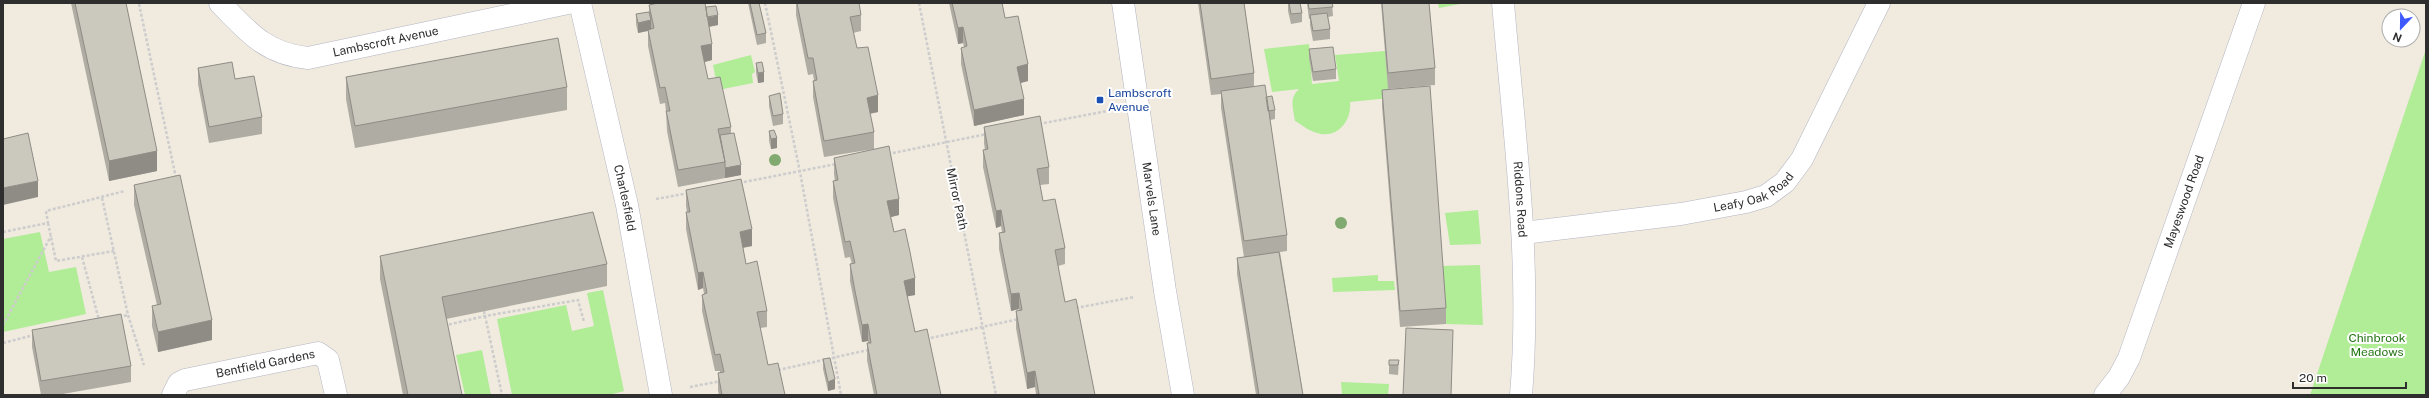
<svg xmlns="http://www.w3.org/2000/svg" width="2429" height="398" font-family="'Public Sans',sans-serif">
<rect width="100%" height="100%" fill="#f0eadf"/>
<path fill="#b1ec97" d="M1438 3H1460V4L1439 8Z
M1309 44 1312 84 1339 81 1335 55 1385 51 1389 98 1350 102C1352 121 1337 139 1317 133 1309 131 1302 125 1295 121 1293 108 1289 98 1299 89L1272 92 1264 49Z
M2426 49V395H2310Z
M751 55 755 72 752 74 753 83 718 90 713 65Z
M1478 210 1481 244 1450 245 1445 213Z
M40 232 49 272 76 267 86 314 3 332V239Z
M1480 265 1483 325 1446 324 1441 266Z
M1378 275V281H1394L1395 290 1333 292 1332 278Z
M603 290 624 391 609 395H512L497 319 566 305 572 331 594 326 587 293Z
M482 350 491 395H465L456 355Z
M1341 382 1389 384 1388 395H1342Z"/>
<g fill="none" stroke-linecap="round" stroke-linejoin="round">
<g stroke="#b3b5c2" stroke-width="23">
<g id="minor">
<path id="s1" d="M220 3C248 32 266 54 308 58L568 3"/>
<path id="s2" d="M580 3 627 205 661 395"/>
<path id="s3" d="M1123 3 1165 291 1183 395"/>
<path id="s4" d="M1503 3C1514 133 1532 264 1521 395"/>
<path id="s5" d="M1523 233 1681 214 1746 202 1766 196 1785 182 1802 159 1879 3"/>
<path id="s6" d="M173 395 179 383 185 380 318 353 328 360 336 395"/>
<path id="s7" d="M2105 395 2119 377 2129 358 2254 3"/>
</g>
</g>
<path stroke="#cdcdcd" stroke-width="2.5" stroke-dasharray="3 2" stroke-linecap="butt" d="M765 3 800 172 841 395
M919 3 996 395
M139 4 176 178
M1039 124 1107 111
M888 154 987 134
M739 183 836 164
M102 198 128 315 144 365
M656 199 689 193
M48 223 56 261 114 251
M3 232 48 223 46 211 125 191
M82 257 99 320
M1076 308 1134 297
M484 311 502 395
M119 317 128 315
M3 325 51 236
M447 328V325L485 316 578 300 584 322
M926 339 1019 319
M3 343 34 335
M778 370 868 350
M690 387 721 381"/>
<use href="#minor" stroke="#fff" stroke-width="22"/>
</g>
<g fill="#80aa6f">
<circle cx="775" cy="160" r="6"/>
<circle cx="1341" cy="223" r="6"/>
</g>
<path fill="#afaca3" d="M71 3H126L157 171 109 181Z
M748 3H759L766 33V43L757 45Z
M796 3H859L861 15V31L853 33 857 48 878 112 870 114 874 132V149L824 157 813 97V81L814 80 813 74 808 75 796 15Z
M949 3H1002L1005 18 1028 81 1020 83 1024 115 974 126 961 64V48L964 47 963 43 958 44Z
M1198 3H1244L1254 73V86L1266 97 1275 110V119L1270 120 1287 235V251L1280 252 1303 395H1256L1237 274V258L1244 257 1221 108V94L1211 95Z
M1288 3H1300L1302 13V22L1291 24 1288 11Z
M1307 3H1332L1333 16 1328 17 1330 29V39L1313 41 1310 25V19H1309Z
M1381 3H1429L1435 68V85L1388 89Z
M649 5 706 7 718 25 709 27 712 60 704 62 708 79 731 127V133L741 175 678 187 667 131 666 111 665 103 660 104 648 46V31L638 33 636 24V14L649 12Z
M1309 49 1336 69V79L1313 81 1309 58Z
M756 63 764 82 758 83 756 73Z
M198 68 235 79 262 117V134L209 143 198 84Z
M346 77 567 87V110L355 148 346 99Z
M1382 90 1446 308V324L1400 327 1382 106Z
M769 96 783 114V124L773 126 769 106Z
M984 127 1049 167V184L1040 185 1043 201 1065 248V264L1058 266 1065 302 1095 395 1036 394 1035 387 1027 389 1016 328V311L1019 310V309L1011 311 999 249V233L1002 232 1001 226 996 228 983 167V150H985L984 143Z
M769 131 777 148 771 149 769 141Z
M834 158 899 215 891 217 894 232 915 295 907 296 915 332 941 395H874L867 360V343H868V341L862 342 850 281V264H852L850 257 845 258 833 198V181H835L834 174Z
M134 185 212 340 158 352 152 326V306L157 305 134 205Z
M686 190 752 246 743 248 746 264 767 311V327L760 328 765 356 768 365 785 395H719L718 390V373H720V371H715L702 311V295L704 294 703 288 698 290 686 229V212H687L686 206Z
M380 256 607 264V286L446 319 462 395H403L380 279Z
M32 330 131 366V382L57 395H41L32 347Z
M823 359 835 389 828 391 823 369Z
M1389 360H1399L1398 375 1389 374Z"/>
<path fill="#8e8c85" d="M718 15V25L707 27V18Z
M651 20V30L638 33V23Z
M963 27V43L958 44V28Z
M712 44V60L701 63V46Z
M1028 64V81L1017 84V67Z
M764 72V82L758 83V73Z
M878 95V112L867 114V98Z
M1024 99V115L974 126V110Z
M777 138V148L771 149V139Z
M157 151V171L109 181V161Z
M741 165V175L725 178V168Z
M38 181V197L3 205V188Z
M899 199V215L887 218V201Z
M1001 210V226L996 228V211Z
M752 229V246L740 248V232Z
M703 272V288L698 290V273Z
M915 278V295L904 297V281Z
M1019 293V309L1011 311V294Z
M212 320V340L158 352V332Z
M868 324V341L862 342V325Z
M1035 371V387L1027 389V373Z
M835 379V389L828 391V382Z"/>
<path fill="#cbc8be" stroke="#8e8c85" d="M75 3H126L157 151 109 161Z
M658 3H705L712 44 701 46 708 79 720 77 731 127 718 129 725 162 678 170 667 115 666 111H670L665 87 660 88 648 30 654 28 649 5Z
M750 3H759L766 33 757 35Z
M797 3H859L861 15 850 17 857 48 868 47 878 95 867 98 874 132 824 141 813 81 817 80 813 58H808Z
M952 3H1002L1005 18 1018 16 1028 64 1017 67 1024 99 974 110 961 48 967 46 963 27 958 28Z
M1200 3H1244L1254 73 1211 79Z
M1289 3H1300L1302 13 1291 14Z
M1308 3H1332L1333 7 1309 9Z
M1382 3H1429L1435 68 1388 73Z
M716 6 718 15 707 17 706 7Z
M649 12 651 20 638 23 636 14Z
M1327 13 1330 29 1313 31 1310 15Z
M558 38 567 87 355 126 346 77Z
M1333 47 1336 69 1313 72 1309 49Z
M232 62 235 79 254 76 262 117 209 127 198 68Z
M762 62 764 72 758 73 756 63Z
M1265 85 1287 235 1244 241 1221 91Z
M1430 86 1446 308 1400 311 1382 90Z
M780 93 783 114 773 116 769 96Z
M1272 96 1275 110 1268 111 1266 97Z
M1040 116 1049 167 1037 169 1043 201 1055 199 1065 248 1055 250 1065 302 1076 299 1095 395H1032L1039 394 1035 371 1027 373 1016 311 1022 310 1019 293 1011 294 999 233 1005 232 1001 210 996 211 983 150 988 149 984 127Z
M774 130 777 138 771 139 769 131Z
M28 133 38 181 3 188V139Z
M734 133 741 165 725 168V162L720 135Z
M889 146 899 199 887 201 894 232 905 229 910 252 915 278 904 281 915 332 927 329 941 395H877L867 343H871L868 324 862 325 855 291 850 264 855 263 850 241 845 242 833 181 838 180 834 158Z
M180 175 212 320 158 332 152 306 161 304 134 185Z
M741 179 752 229 740 232 746 264 757 261 767 311 757 312 768 365 778 363 785 395H722L718 373 724 372 720 354 715 355 702 295 707 293 703 272 698 273 686 212H690L686 190Z
M593 212 607 264 442 297 462 395H408L380 256Z
M1279 252 1303 395H1259L1237 258Z
M121 314 131 366 41 381 32 330Z
M1406 328 1453 330 1451 395H1403Z
M830 358 835 379 828 382 823 359Z
M1389 360H1399L1398 365H1389Z"/>
<rect fill="#1a4fb4" stroke="#fff" stroke-width="1.5" x="1096" y="96" width="8" height="8" rx="2"/>
<g text-anchor="middle" stroke-width="4" stroke-linejoin="round" paint-order="stroke">
<g font-size="12" fill="#2e2e2e" stroke="#fff">
<text dy="4" stroke="none"><textPath href="#s1" startOffset="186">Lambscroft Avenue</textPath></text>
<text dy="4" stroke="none"><textPath href="#s5" startOffset="236">Leafy Oak Road</textPath></text>
<text dy="4" stroke="none"><textPath href="#s2" startOffset="200">Charlesfield</textPath></text>
<text transform="translate(957 199) rotate(78)" y="4">Mirror Path</text>
<text dy="4" stroke="none"><textPath href="#s3" startOffset="198">Marvels Lane</textPath></text>
<text dy="4" stroke="none"><textPath href="#s4" startOffset="197">Riddons Road</textPath></text>
<text dy="4" stroke="none"><textPath href="#s7" startOffset="210">Mayeswood Road</textPath></text>
<text dy="4" stroke="none"><textPath href="#s6" startOffset="102">Bentfield Gardens</textPath></text>
</g>
<g font-size="12" fill="#164399" stroke="#fff" text-anchor="start">
<text x="1108" y="97">Lambscroft<tspan x="1108" dy="14">Avenue</tspan></text>
</g>
<g font-size="12" fill="#247613" stroke="#fff">
<text x="2377" y="342">Chinbrook<tspan x="2377" dy="14">Meadows</tspan></text>
</g>
</g>
<rect width="2429" height="398" fill="none" stroke="#2e2e2e" stroke-width="8"/>
<g transform="translate(2401 28) rotate(202)"><circle r="19" fill="#ffffff" stroke="#ababab"/>
<path d="M0-3L7 15L0 10L-7 15Z" fill="#3e5aff"/>
<text y="-6" font-size="11" font-weight="bold" text-anchor="middle" fill="#2e2e2e">N</text>
</g>
<path d="M2293 382v6h113v-6" fill="none" stroke="#2e2e2e" stroke-width="2"/>
<text x="2299" y="382" font-size="12" fill="#2e2e2e" stroke="#ffffff" stroke-width="3" paint-order="stroke">20 m</text>
</svg>
